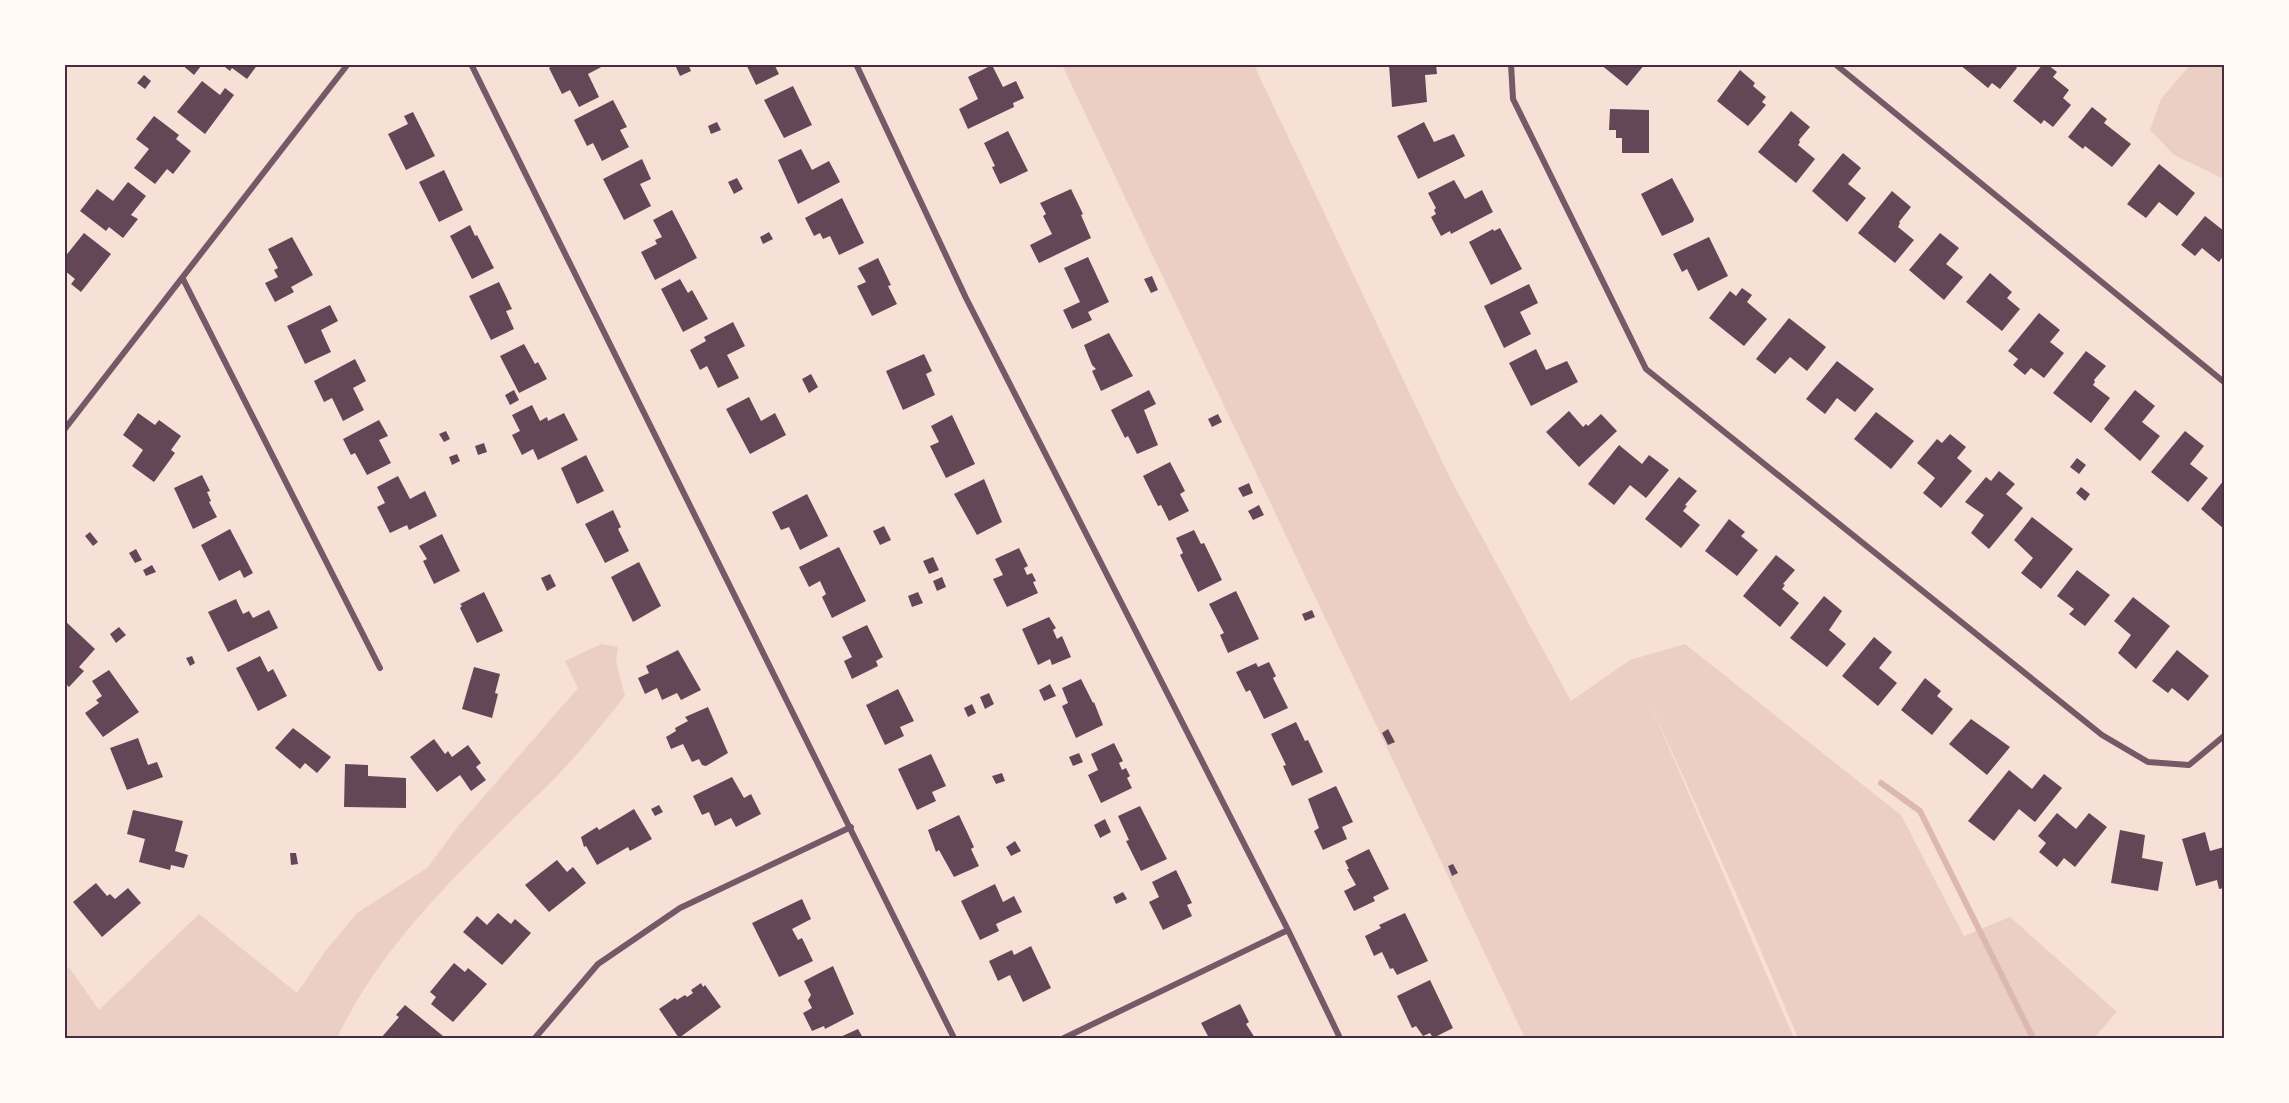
<svg xmlns="http://www.w3.org/2000/svg" width="2289" height="1103" font-family="'IBM Plex Sans',sans-serif">
<rect width="100%" height="100%" fill="#f7e1d7"/>
<path fill="#ebcfc5" d="M1062 65H1254L1450 478 1571 701 1630 660 1685 644 1901 815 1964 936 2010 917 2117 1012 2094 1038H1798L1744 911 1648 699 1794 1038H1525Z
M2190 65H2224V179L2174 155 2150 130 2161 99Z
M601 644 618 647 616 662 625 696C603 723 581 751 557 776 477 856 386 934 337 1038H65V969L69 967 99 1010 199 914 297 993 326 950 357 913 427 868 460 824 578 688 565 661Z"/>
<g fill="none" stroke-linecap="round" stroke-linejoin="round">
<path stroke="#dcb8b0" stroke-width="6" d="M1881 783 1920 811 2033 1038"/>
</g>
<path fill="#644757" d="M181 64H198L201 66 194 75Z
M221 64H258L247 79 232 68 230 71Z
M555 64H607L588 74 599 97 579 107 570 90 562 94 549 68Z
M682 64H688L691 71 680 76 676 67Z
M746 64H774L779 74 756 85Z
M1389 64H1436L1437 74 1425 75 1427 102 1392 107Z
M1600 64H1645L1627 86Z
M1959 64H2013L2017 68 2000 89 1992 83 1988 88Z
M2043 64H2047L2057 72 2053 77 2069 90 2063 98 2071 105 2053 127 2044 120 2041 124 2013 101Z
M992 65 1003 87 1016 81 1024 98 1013 103 1014 107 968 129 959 109 978 99 968 77Z
M1740 70 1755 83 1753 86 1766 97 1762 102 1766 105 1748 126 1717 101Z
M144 75 151 81 145 89 137 83Z
M202 81 220 95 225 88 234 95 205 134 177 112Z
M793 86 812 125 784 138 764 100Z
M613 100 627 127 620 130 629 147 602 161 593 143 587 146 574 120Z
M2092 107 2107 119 2104 123 2131 144 2112 167 2085 146 2083 149 2068 137Z
M1610 109 1649 110V153H1622V138H1616V130H1609Z
M1791 111 1810 127 1799 140 1800 142 1798 145 1815 159 1796 183 1758 152Z
M413 112 435 156 406 170 388 134 408 124 404 116Z
M154 116 179 135 176 139 191 151 173 174 167 169 155 184 134 168 149 149 136 139Z
M717 122 721 130 711 134 708 126Z
M1424 122 1434 142 1454 134 1465 156 1418 179 1397 136Z
M1008 131 1028 171 1000 184 992 167 995 166 984 143Z
M801 149 812 170 829 161 840 182 798 204 778 160Z
M1843 153 1861 168 1848 184 1866 198 1847 222 1812 191Z
M642 159 651 179 640 184 651 206 624 220 603 179Z
M2159 164 2195 193 2177 216 2159 202 2146 218 2127 204Z
M444 170 463 210 439 222 419 182Z
M737 178 743 189 734 194 728 182Z
M1672 178 1694 219 1693 222 1662 236 1641 194Z
M1454 180 1465 199 1482 190 1493 212 1451 234 1450 231 1441 236 1431 217 1436 214 1434 210 1436 208 1428 193Z
M128 182 146 196 131 215 138 219 123 238 109 227 106 231 80 211 97 189 113 201Z
M1071 189 1083 214 1081 215 1091 238 1039 263 1030 245 1052 234 1043 216 1046 214 1040 203Z
M1892 191 1911 207 1899 222 1900 223 1898 227 1914 240 1895 263 1858 233Z
M842 198 864 243 839 255 830 236 823 239 820 233 814 236 805 218Z
M672 210 697 258 655 280 641 252 657 244 655 240 662 237 653 220Z
M2205 216 2224 231V255L2219 262 2202 248 2195 256 2181 245Z
M470 225 475 236 477 235 494 268 472 279 450 236Z
M1500 228 1522 269 1491 285 1469 242 1493 229 1494 231Z
M769 232 773 239 763 244 760 237Z
M84 233 111 254 81 292 71 284 75 279 64 270V258Z
M1940 233 1959 248 1946 264 1963 277 1944 300 1909 270Z
M292 237 313 275 291 287 294 292 275 302 265 283 278 277 274 270 278 268 268 249Z
M1709 237 1728 276 1698 291 1687 269 1682 272 1673 254Z
M1088 257 1109 302 1088 312 1092 320 1072 329 1063 310 1080 302 1064 268Z
M878 258 891 285 888 286 897 304 872 316 857 286 866 282 858 268Z
M1990 273 2012 292 2007 298 2020 309 2002 331 1966 302Z
M1152 276 1158 290 1151 293 1144 279Z
M680 279 688 293 692 290 708 319 683 332 661 289Z
M499 282 512 309 506 311 514 329 491 340 469 296Z
M1529 284 1538 303 1520 312 1531 334 1504 348 1484 306Z
M1742 288 1752 295 1747 302 1767 319 1744 346 1709 318 1730 291 1736 296Z
M330 305 338 321 321 330 331 352 305 364 287 326Z
M2039 313 2060 330 2050 342 2064 353 2044 378 2031 368 2025 375 2013 365 2018 359 2008 351Z
M1789 318 1826 347 1807 371 1790 357 1775 374 1756 359Z
M733 322 745 346 727 355 739 378 718 388 707 366 700 370 690 350 706 341 704 337Z
M1109 333 1133 376 1101 391 1092 371 1096 369 1092 365 1084 345Z
M524 344 535 364 538 362 547 379 519 393 500 356Z
M1536 349 1546 370 1567 361 1578 382 1531 406 1509 363Z
M2086 351 2106 366 2094 380 2095 382 2093 385 2110 398 2091 423 2053 393Z
M924 354 932 371 926 374 935 395 903 410 886 371Z
M355 359 366 381 353 388 364 410 343 421 332 398 324 402 314 381Z
M1837 361 1874 389 1855 412 1837 398 1825 414 1806 399Z
M811 374 818 387 809 393 802 379Z
M514 390 519 400 510 405 505 395Z
M1149 390 1156 404 1144 410 1158 445 1137 454 1128 436 1125 438 1111 410Z
M2135 390 2155 406 2142 422 2160 436 2140 461 2104 429Z
M749 397 761 421 775 413 786 435 750 454 726 409Z
M532 405 540 421 547 417 548 421 564 413 578 440 538 460 533 449 522 455 512 435 520 431 512 415Z
M1569 411 1583 427 1586 424 1588 426 1601 414 1617 431 1579 467 1546 432Z
M1876 412 1914 441 1891 469 1854 439Z
M138 413 155 425 159 420 181 436 171 450 175 453 154 482 132 466 143 450 123 435Z
M1218 414 1222 422 1212 427 1208 419Z
M952 415 975 464 946 478 930 446 939 442 931 426Z
M379 420 388 436 379 440 391 463 367 475 355 453 351 455 343 439Z
M446 431 450 439 444 442 439 434Z
M2185 431 2204 446 2190 464 2208 478 2188 502 2151 472Z
M1950 434 1966 447 1957 458 1972 471 1941 508 1923 493 1935 478 1917 463 1937 439 1942 443Z
M484 443 487 452 478 455 475 446Z
M1619 445 1642 464 1649 455 1669 470 1646 498 1630 485 1614 505 1588 484Z
M457 454 460 461 452 465 449 457Z
M586 455 604 491 577 504 561 468Z
M2077 458 2086 465 2079 474 2070 467Z
M1170 462 1185 491 1180 494 1189 511 1169 521 1161 505 1158 506 1143 476Z
M1999 471 2015 484 2006 494 2023 508 1989 549 1971 533 1984 515 1965 502 1986 477 1991 481Z
M202 475 210 491 207 492 211 501 209 502 217 517 193 529 174 488Z
M398 476 410 499 425 491 437 516 409 530 407 525 390 533 377 507 385 503 377 487Z
M1679 477 1697 491 1685 505 1687 506 1683 511 1700 525 1681 548 1645 519Z
M984 479 1002 522 977 535 954 494Z
M2224 480V529L2201 509Z
M1249 483 1253 493 1243 497 1238 488Z
M2081 487 2090 494 2085 501 2076 493Z
M807 494 828 536 800 550 789 527 781 530 772 512Z
M1259 505 1264 515 1253 520 1248 511Z
M613 510 621 527 618 529 629 551 605 563 585 524Z
M2032 517 2073 549 2041 589 2021 573 2033 558 2014 540Z
M1729 519 1745 532 1741 536 1758 550 1737 576 1705 551Z
M884 526 891 540 880 545 873 531Z
M230 529 253 573 244 578 240 570 219 581 201 545Z
M1194 530 1201 544 1204 543 1222 580 1198 592 1180 555 1183 553 1176 538Z
M90 532 98 542 93 546 85 536Z
M442 534 460 571 434 584 423 561 427 559 419 546Z
M839 547 866 601 832 618 822 597 826 594 820 581 809 587 799 567Z
M1019 548 1028 566 1024 568 1027 575 1032 573 1036 581 1033 582 1038 593 1007 607 993 579 1003 575 995 559Z
M136 549 142 560 135 563 129 553Z
M1776 555 1795 570 1783 584 1785 585 1782 589 1799 603 1780 627 1743 596Z
M933 557 939 570 929 574 923 561Z
M639 562 661 606 633 622 611 577Z
M152 565 156 572 146 576 143 570Z
M2077 570 2110 595 2085 626 2069 614 2074 609 2057 596Z
M550 574 556 586 547 591 541 578Z
M942 577 946 587 937 591 933 581Z
M1236 591 1259 639 1228 653 1220 635 1224 633 1209 604Z
M484 592 503 631 477 643 460 608 462 606 460 604Z
M918 592 923 603 912 607 908 596Z
M1824 596 1842 611 1829 630 1846 644 1827 667 1790 638Z
M2133 597 2170 626 2136 669 2118 653 2131 635 2114 621Z
M236 599 243 614 249 611 253 618 269 610 278 628 228 652 208 612Z
M1312 610 1315 617 1305 621 1302 614Z
M1049 617 1056 628 1053 630 1057 639 1062 636 1071 657 1052 665 1050 659 1038 665 1022 629Z
M64 620 95 649 79 667 84 671 69 687 64 682Z
M867 625 883 657 876 661 878 666 852 679 844 661 852 657 842 637Z
M119 627 126 635 116 643 110 634Z
M1874 637 1892 652 1879 668 1897 683 1878 706 1842 676Z
M678 650 701 690 681 700 677 693 662 700 657 688 645 694 638 678 649 673 646 666Z
M2177 650 2209 676 2188 701 2172 688 2168 693 2152 681Z
M192 656 195 663 190 666 186 658Z
M260 656 268 672 273 669 287 696 258 711 236 668Z
M1269 662 1276 676 1273 678 1288 708 1264 719 1250 690 1246 692 1236 672 1256 663 1258 667Z
M474 667 500 674 495 693 498 694 492 718 462 709Z
M109 670 139 712 103 737 85 713 99 703 96 700 102 696 92 681Z
M1925 678 1941 691 1937 696 1953 709 1932 735 1901 710Z
M1081 679 1093 703 1094 702 1103 725 1076 738 1062 706 1068 703 1062 688Z
M1050 684 1056 696 1044 701 1039 690Z
M898 689 914 721 900 727 904 736 885 745 866 705Z
M989 693 994 704 985 709 980 697Z
M972 704 976 713 968 717 964 708Z
M708 707 728 753 706 766 702 765 699 759 692 762 683 744 671 749 666 737 676 731 675 728 688 721 685 717Z
M1971 719 2010 747 1987 775 1949 744Z
M1296 722 1305 741 1308 740 1323 772 1292 786 1283 766 1286 765 1271 734Z
M293 728 331 757 317 773 305 763 300 769 275 748Z
M1388 729 1395 742 1388 745 1382 733Z
M138 738 148 765 157 762 163 777 127 790 110 748Z
M434 739 445 754 448 751 452 757 468 745 481 763 476 767 486 780 471 791 460 775 437 792 410 757Z
M1114 743 1123 761 1119 763 1122 770 1126 768 1130 776 1127 778 1132 788 1101 803 1088 775 1098 770 1091 754Z
M1079 753 1083 762 1073 766 1069 757Z
M931 754 946 786 932 792 936 801 917 810 898 769Z
M345 764 368 765V776L406 778V808L344 807Z
M2009 770 2032 789 2044 774 2062 788 2035 822 2019 809 1994 841 1968 821Z
M1002 773 1005 781 996 784 992 776Z
M732 777 744 798 751 794 761 814 736 827 731 818 715 826 709 812 702 815 693 796Z
M1336 786 1353 822 1342 827 1347 839 1323 850 1314 831 1319 828 1308 799Z
M659 805 663 812 655 816 651 809Z
M1140 806 1167 859 1141 871 1126 841 1129 840 1118 816Z
M634 809 652 839 630 851 628 847 597 865 586 846 584 847 581 837 597 827 599 830Z
M133 810 183 821 175 851 188 855 184 868 171 865 170 870 139 862 145 839 127 834Z
M2057 813 2076 829 2089 813 2107 827 2075 867 2064 858 2057 867 2039 852 2046 843 2038 836Z
M959 815 974 847 971 849 979 866 954 877 939 850 936 852 928 830Z
M1105 819 1111 832 1100 838 1094 825Z
M2120 830 2145 835 2142 858 2163 862 2158 891 2111 883Z
M2205 832 2210 851 2224 847V888L2219 889 2217 880 2196 886 2182 839Z
M1015 841 1021 851 1011 856 1006 847Z
M1369 849 1389 889 1373 897 1375 901 1354 911 1344 891 1356 885 1347 869H1349L1345 861Z
M290 853H296L298 864 291 865Z
M557 860 567 872 573 867 586 883 549 912 525 885Z
M1453 864 1458 873 1452 876 1448 866Z
M1176 870 1192 903 1187 905 1192 916 1163 930 1149 902 1159 897 1152 882Z
M96 883 107 896 110 894 115 899 128 888 141 903 102 937 73 902Z
M995 884 1003 902 1014 896 1022 912 996 924 999 931 980 940 961 901Z
M1123 892 1127 899 1116 904 1113 897Z
M802 899 811 919 792 929 798 940 802 938 813 961 779 977 752 923Z
M498 913 511 924 515 919 531 933 502 965 463 932 477 916 487 925Z
M1405 913 1428 961 1397 975 1393 968 1390 969 1382 952 1374 956 1365 936 1381 928 1379 925Z
M1031 946 1051 988 1023 1002 1010 975 998 981 989 961 1012 950 1014 955Z
M454 963 465 972 468 968 487 984 453 1022 431 1004 436 997 430 992Z
M833 966 854 1014 825 1029 824 1026 812 1031 803 1013 812 1008 808 1000 811 995 804 981Z
M1430 980 1453 1028 1433 1038 1430 1033 1423 1036 1416 1026 1412 1028 1397 996Z
M701 983 703 987 705 985 721 1007 679 1038 659 1009 675 998 677 1000 685 995 687 997 693 993 691 990Z
M1240 1004 1249 1022 1246 1024 1255 1038H1220L1219 1037 1209 1038 1201 1023Z
M405 1005 443 1036 440 1038H381L399 1017 396 1015Z
M858 1029 863 1038H838Z"/>
<g fill="none" stroke-linecap="round" stroke-linejoin="round">
<path stroke="#755966" stroke-width="6" d="M471 64 954 1038
M856 64 966 298 1288 930 1340 1038
M1511 64 1513 99 1646 369 2102 735 2148 762 2189 765 2224 736
M1835 64 2224 382
M183 279 380 668
M64 430 348 64
M535 1038 598 964 680 908 851 827
M1064 1038 1288 930"/>
</g>
<rect width="2289" height="1103" fill="none" stroke="#fffaf5" stroke-width="132"/>
<rect x="66" y="66" width="2157" height="971" fill="none" stroke="#4a2c40" stroke-width="2"/>
</svg>
